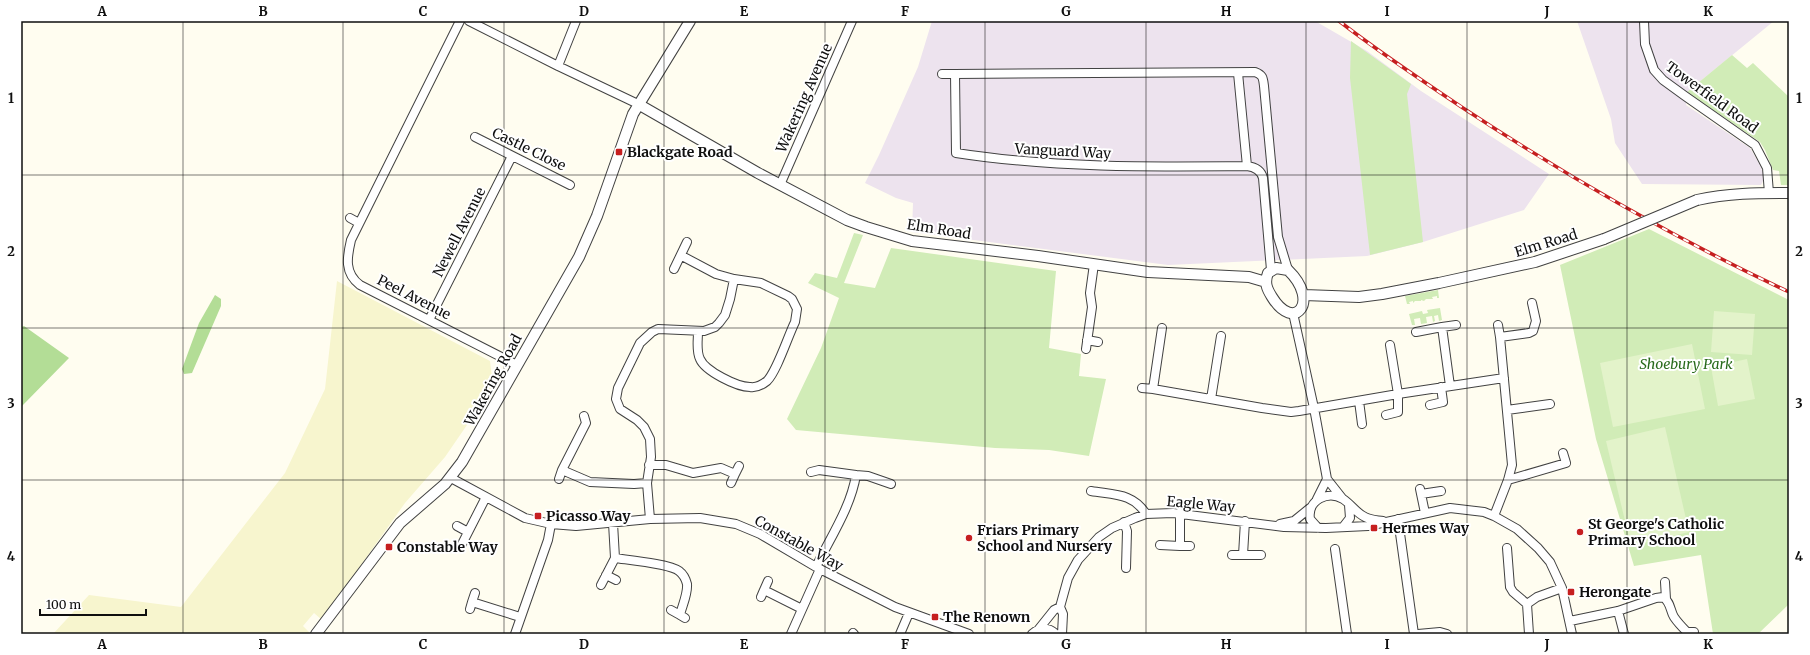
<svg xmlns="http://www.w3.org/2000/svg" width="1810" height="655" font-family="Merriweather,serif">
<rect width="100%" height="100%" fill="#fffdf0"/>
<path fill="#ede3ee" d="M932 21H1315L1367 51 1421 91 1549 174 1524 210 1423 242 1367 256 1168 265 912 232 913 203 896 198 865 183 879 155 918 67Z
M1577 21H1774L1687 92 1686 105 1750 148 1760 165 1764 175V179L1761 185 1642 184 1615 143 1611 119Z"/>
<path fill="#f7f5ce" d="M337 281 490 361 493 387 445 457 405 503 322 620 314 613 303 626 311 634H53L89 595 181 607 285 473 325 389Z"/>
<path fill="#d1ecb7" d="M1351 41 1411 84 1407 94 1423 242 1370 255 1350 78Z
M1732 55 1747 68 1753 63 1789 97V185H1781L1779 171 1773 170 1765 150 1760 142 1687 92Z
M1649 229 1789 300V604L1758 634H1713L1701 555 1634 566 1596 439 1560 265Z
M854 233 863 235 844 283 875 288 891 248 1056 271 1049 348 1081 354 1079 376 1106 379 1089 456 1049 450 995 448 796 430 787 419 821 348 839 298 808 283 815 273 837 278Z
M1438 290 1439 298H1437V296L1432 297 1433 299H1426L1424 301 1421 300V301H1415L1413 303V301L1409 302 1410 304H1407L1405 296Z
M1440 308 1442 320 1439 321 1438 315 1434 316 1435 321 1433 322 1432 316 1426 317 1427 323 1421 324 1420 318 1414 319 1415 325H1412L1409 314 1422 311 1423 314 1428 313 1427 310Z"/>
<path fill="#b3dd96" d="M215 295 221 299V306L192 373 184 374 182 369 199 323Z
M24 326 69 358 21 407V327Z"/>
<path fill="#e3f3ca" d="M1714 311 1755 314 1752 355 1711 352Z
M1692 344 1705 409 1613 427 1600 363Z
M1747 359 1755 399 1718 406 1711 367Z
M1665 427 1689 532 1631 546 1606 441Z"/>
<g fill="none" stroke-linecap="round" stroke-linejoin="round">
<g stroke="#424242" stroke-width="10">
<path id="minor" d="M460 21 351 240C347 257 344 273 360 285L517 365
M469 21 558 66 638 104
M1644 21 1645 44 1654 70 1663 80 1685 96 1755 145 1767 168 1769 193
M558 66 576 21
M1238 73 1247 166
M942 74H955
M475 137 570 185
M780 185 852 21
M350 218 359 223
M674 269 687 242
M1271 270 1263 178C1261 170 1255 167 1247 166 1149 167 1053 168 956 153L955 74 1255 72C1263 75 1263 78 1264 86L1278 237 1288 270
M1293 313 1314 408 1327 479 1342 498
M429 320 512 156
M1498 325 1500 337
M1442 327 1456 325
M1162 328 1153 389 1262 408 1291 412 1299 411 1398 394 1504 378
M698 332C698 341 696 351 700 359 705 371 737 387 750 387 756 388 762 385 767 381 777 371 788 336 795 322L797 309 792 299 788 296 761 283 734 279
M1416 332 1442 327 1450 386
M1087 340 1098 342
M1086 349 1092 307 1090 293 1094 264
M1142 388 1153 389
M1211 399 1221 336
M1359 401 1362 424
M1430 405 1443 402 1441 387
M1507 410 1550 404
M1386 415 1398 412V394L1390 345
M584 416 586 423 562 470 590 482 634 484 647 483
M649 465H666L693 473 721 468 735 474 739 466
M811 472 819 470 856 475
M451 478 525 518 551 524 576 526 650 519 700 518 736 524 760 534 816 567 895 607 969 634
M559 479 562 470
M1508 480 1566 463 1563 453
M731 483 735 474
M1420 489 1425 513
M1091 491C1114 495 1133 493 1146 514
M1421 494 1441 491
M1317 499 1327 479
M1494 516 1508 480 1512 465 1500 337 1529 333 1533 331 1536 321 1532 303
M650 519 647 483 651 457 650 439 644 427 637 420 620 409 616 399 618 388 640 343 652 332 658 329 704 331 715 327 719 323 725 315 730 299 734 279 716 274 682 256
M1398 519 1414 634
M1124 522 1127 531 1126 568
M613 523 615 558C628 560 670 564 679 571 683 574 686 580 687 584 688 594 682 606 680 615L685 618
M1280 524 1294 521 1310 508
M457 526 468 532
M1343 527 1350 518 1349 505
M1318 528 1310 519C1307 500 1328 490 1343 499 1351 504 1356 513 1365 517 1370 520 1377 520 1383 521
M1160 545 1180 546V513
M461 546 486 497
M1180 546H1190
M1507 548 1510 587 1513 592 1527 604
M1335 549 1347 634
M1232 555H1261
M1243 555 1245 521
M816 567C830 538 851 507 856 475L868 476 891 484
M606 575 616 580
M1665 582 1666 599
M601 585 615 558
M764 590 768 581
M761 597 764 590 802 609
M472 602 475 593
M470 609 472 602 520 617
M671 610 680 615
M1618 611 1624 634
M1570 621 1618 611 1656 598 1663 597C1671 602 1670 611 1674 617 1678 623 1682 627 1687 632H1694
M1038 630 1054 610 1060 607
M853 633 854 634
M515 634 548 540 551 524
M791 634 820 569
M900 634 909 613
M1032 634C1040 627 1048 627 1056 634
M1062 634 1063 614 1060 607 1068 578 1078 560 1099 537 1112 528 1135 518 1146 514 1173 513 1284 527 1326 528 1368 526 1450 508 1484 512 1494 516 1517 529 1538 548 1550 562 1562 588 1572 634
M1418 634 1440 632 1447 634
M1529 634 1527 604 1537 597 1562 588"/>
</g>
<g stroke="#424242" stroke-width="12">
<path id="tertiary" d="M638 104 758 173 847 220 866 227 912 241 1038 256 1148 272 1249 277 1266 282
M1697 200C1728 193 1757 193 1789 193
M1276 268 1288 270C1321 302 1294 333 1272 297 1267 289 1264 283 1268 273Z
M1304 295 1359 297 1382 294 1439 283 1535 262 1604 239
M316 634 400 523 445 484 462 462 579 257 597 216 633 114 690 21"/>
</g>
<use href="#minor" stroke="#fff" stroke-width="8"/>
<use href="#tertiary" stroke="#fff" stroke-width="10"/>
<g stroke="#c61f20" stroke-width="3.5">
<path id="rail" d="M1339 21C1379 52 1421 80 1463 108 1568 177 1676 239 1789 292"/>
</g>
<use href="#rail" stroke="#fff" stroke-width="2" stroke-dasharray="6" stroke-linecap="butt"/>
<g stroke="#424242" stroke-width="12" stroke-linecap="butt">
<path id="tertiary-bridge" d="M1604 239 1697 200"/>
</g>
<use href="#tertiary-bridge" stroke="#fff" stroke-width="10"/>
</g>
<path fill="none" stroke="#0f0f0f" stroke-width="1" stroke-opacity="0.55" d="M183 21V634M343 21V634M504 21V634M664 21V634M825 21V634M985 21V634M1146 21V634M1306 21V634M1467 21V634M1627 21V634M21 175H1789M21 328H1789M21 480H1789"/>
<g fill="#c61f20" stroke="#fff" stroke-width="1.5">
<rect x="615" y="148" width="8" height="8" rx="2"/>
<rect x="534" y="512" width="8" height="8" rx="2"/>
<rect x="1370" y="524" width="8" height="8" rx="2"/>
<circle cx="1580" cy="532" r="4"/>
<circle cx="969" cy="538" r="4"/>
<rect x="385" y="543" width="8" height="8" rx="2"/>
<rect x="1567" y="588" width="8" height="8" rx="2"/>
<rect x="931" y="613" width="8" height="8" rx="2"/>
</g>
<g text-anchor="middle" stroke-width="4" stroke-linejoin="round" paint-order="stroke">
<g font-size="14" fill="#0f0f0f" stroke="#fff">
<text transform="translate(1712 97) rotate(36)" y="5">Towerfield Road</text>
<text transform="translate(804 98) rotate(-66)" y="5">Wakering Avenue</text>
<text transform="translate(529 149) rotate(26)" y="5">Castle Close</text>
<text transform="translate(1063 151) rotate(3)" y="5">Vanguard Way</text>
<text transform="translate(939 229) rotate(9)" y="5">Elm Road</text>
<text transform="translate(459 232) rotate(-63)" y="5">Newell Avenue</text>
<text transform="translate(1546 243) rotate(-17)" y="5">Elm Road</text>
<text transform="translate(414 297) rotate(27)" y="5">Peel Avenue</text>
<text transform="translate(493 380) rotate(-61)" y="5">Wakering Road</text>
<text transform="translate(1201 504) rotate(5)" y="5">Eagle Way</text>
<text transform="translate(799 543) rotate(29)" y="5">Constable Way</text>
</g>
<g font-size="14" font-weight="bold" fill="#0f0f0f" stroke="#fff" text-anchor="start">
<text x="627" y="157">Blackgate Road</text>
<text x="546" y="521">Picasso Way</text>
<text x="1588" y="529">St George's Catholic<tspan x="1588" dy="16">Primary School</tspan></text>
<text x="1382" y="533">Hermes Way</text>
<text x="977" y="535">Friars Primary<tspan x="977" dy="16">School and Nursery</tspan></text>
<text x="397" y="552">Constable Way</text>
<text x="1579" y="597">Herongate</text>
<text x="943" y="622">The Renown</text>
</g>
<g font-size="14" font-style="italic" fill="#286a1b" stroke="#fff">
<text x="1686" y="369">Shoebury Park</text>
</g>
</g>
<rect width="1810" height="655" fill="none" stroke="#ffffff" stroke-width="44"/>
<path d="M40 609v6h106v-6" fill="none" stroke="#0f0f0f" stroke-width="2"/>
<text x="46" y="609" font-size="12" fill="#0f0f0f" stroke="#ffffff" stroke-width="3" paint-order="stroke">100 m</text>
<rect x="22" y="22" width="1766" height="611" fill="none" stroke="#0f0f0f" stroke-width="1.5"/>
<g font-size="13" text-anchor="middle" font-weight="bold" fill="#0f0f0f">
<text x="102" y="16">A</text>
<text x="263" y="16">B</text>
<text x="423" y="16">C</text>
<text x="584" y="16">D</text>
<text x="744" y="16">E</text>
<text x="905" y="16">F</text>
<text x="1066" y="16">G</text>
<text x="1226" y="16">H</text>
<text x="1387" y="16">I</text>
<text x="1547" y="16">J</text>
<text x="1708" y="16">K</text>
<text x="11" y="103">1</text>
<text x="1799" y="103">1</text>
<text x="11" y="256">2</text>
<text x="1799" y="256">2</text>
<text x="11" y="408">3</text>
<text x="1799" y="408">3</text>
<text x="11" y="561">4</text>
<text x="1799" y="561">4</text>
<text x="102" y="649">A</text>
<text x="263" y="649">B</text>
<text x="423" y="649">C</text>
<text x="584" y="649">D</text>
<text x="744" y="649">E</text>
<text x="905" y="649">F</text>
<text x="1066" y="649">G</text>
<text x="1226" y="649">H</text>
<text x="1387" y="649">I</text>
<text x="1547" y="649">J</text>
<text x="1708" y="649">K</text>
</g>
</svg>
